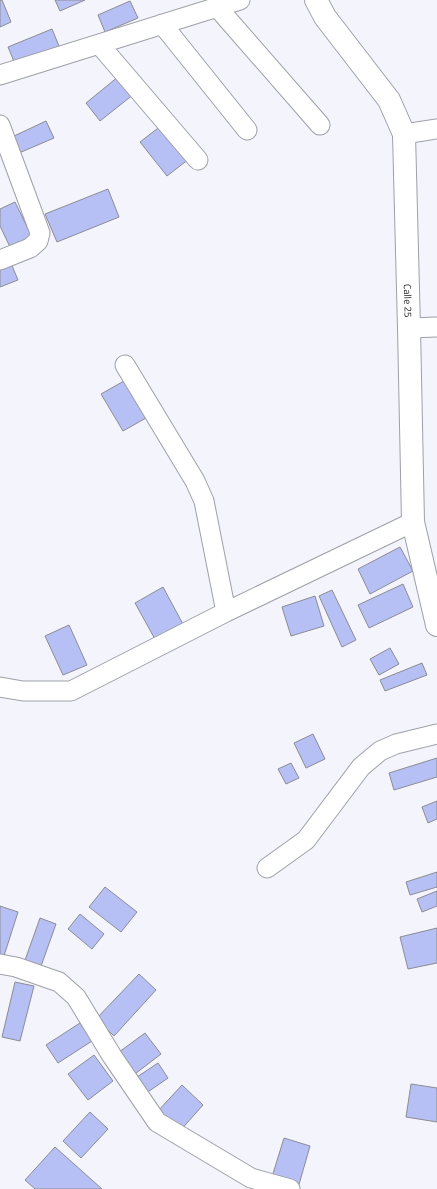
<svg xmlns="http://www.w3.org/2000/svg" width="437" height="1189" font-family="'Titillium Web',sans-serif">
<rect width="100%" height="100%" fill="#f3f4fc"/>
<path fill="#b6c0f5" stroke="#8b8c93" d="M0 0H2L11 22 0 27Z
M55 0H85L60 11Z
M130 1 138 18 105 32 98 15Z
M52 29 59 46 15 64 8 47Z
M119 76 134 94 100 121 86 103Z
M46 121 54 138 19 153 12 137Z
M162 125 189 159 167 176 140 142Z
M108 189 119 217 57 242 45 214Z
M15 202 32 237 10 247 0 226V209Z
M10 261 18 280 0 287V266Z
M124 381 146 418 123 431 101 394Z
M400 547 413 571 370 594 358 569Z
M403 584 413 607 369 628 358 605Z
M163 587 184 626 156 641 135 603Z
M332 590 356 640 342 647 319 596Z
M315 596 324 626 291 636 282 607Z
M69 625 87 665 63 675 45 636Z
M390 648 399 664 379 675 370 659Z
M422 663 427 675 385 691 380 680Z
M313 734 325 759 306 768 294 743Z
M437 758V777L394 790 389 773Z
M291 763 299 778 286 784 278 769Z
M437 801V819L428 823 422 807Z
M437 872V887L410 895 406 882Z
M105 887 137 912 121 932 89 907Z
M437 891V906L422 912 417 899Z
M0 906 18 912 3 959 0 958Z
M80 914 104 934 92 949 68 929Z
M40 918 56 924 40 969 24 963Z
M437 928V963L408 969 400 937Z
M139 974 156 990 114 1036 96 1019Z
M15 982 34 986 20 1041 2 1037Z
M80 1023 92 1041 58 1063 46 1045Z
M145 1033 161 1054 131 1077 115 1055Z
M94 1055 113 1081 88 1100 68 1074Z
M158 1063 168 1078 142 1096 131 1081Z
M411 1084 437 1088V1122L406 1117Z
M182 1085 203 1105 179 1132 157 1112Z
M90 1112 108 1129 81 1158 63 1141Z
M284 1138 310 1146 298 1188 271 1180Z
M55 1147 102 1189H35L25 1180Z"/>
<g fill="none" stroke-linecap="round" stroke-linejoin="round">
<g stroke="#9ea0a7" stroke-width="21">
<path id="street" d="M217 7 320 125
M162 24 247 130
M99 44 198 160
M0 75 240 0
M0 125 40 233 38 241 30 248 0 260
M404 134 437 129
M409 328 437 327
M125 365 195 481 204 501 226 612
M0 687 23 691H71L226 612 413 522
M267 868 306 840 361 767 380 751 396 744 437 734
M0 964 16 967 59 982 76 997 112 1056 157 1122 251 1178 290 1189"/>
</g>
<g stroke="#9ea0a7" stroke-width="24">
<g id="secondary">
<path id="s1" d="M316 0 325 17 389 100 404 134 409 328 413 522 437 625"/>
</g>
</g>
<use href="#street" stroke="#fff" stroke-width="19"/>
<use href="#secondary" stroke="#fff" stroke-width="22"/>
</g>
<g text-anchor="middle" stroke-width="4" stroke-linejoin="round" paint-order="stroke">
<g font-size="10" fill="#232426" stroke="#fff">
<text dy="4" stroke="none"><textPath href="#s1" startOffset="328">Calle 25</textPath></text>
</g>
</g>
</svg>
